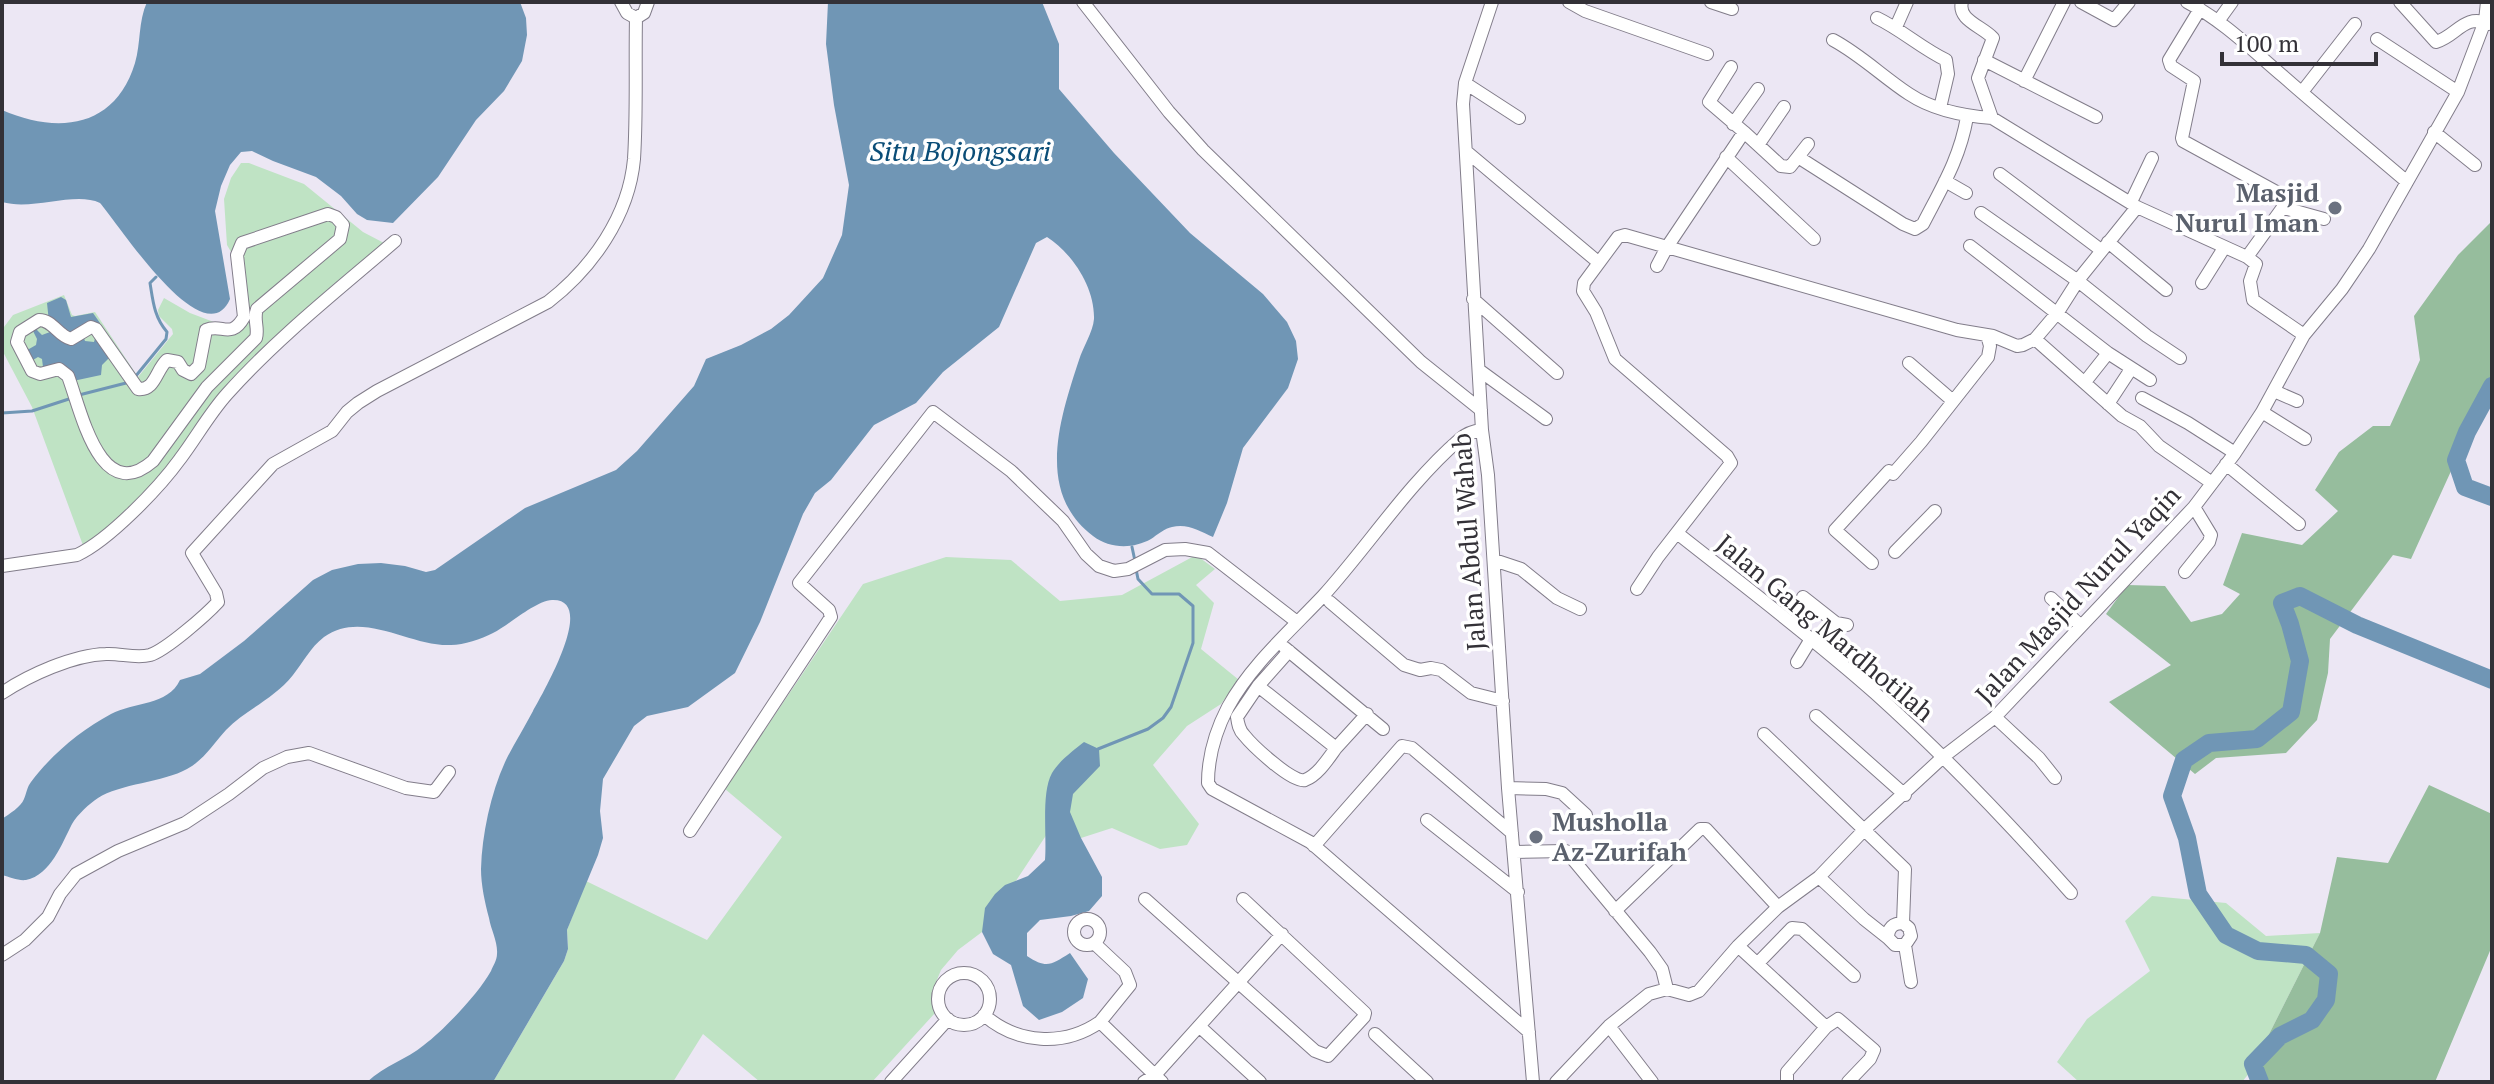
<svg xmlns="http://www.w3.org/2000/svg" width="2494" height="1084" font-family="'PT Serif',serif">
<rect width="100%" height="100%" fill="#ece7f4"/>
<path fill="#bfe3c4" d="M241 163H249L304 184 363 232 384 243 274 340 212 402 189 440 132 508 84 548 32 407 2 350 4 327 13 315 64 295 72 315 75 316 95 312 138 377 173 334 172 329 159 316 158 310 164 298 190 313 227 327 239 319 234 257 227 245 224 199 231 178Z
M1196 555 1215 569 1196 585 1214 603 1201 649 1239 680 1221 704 1187 726 1153 765 1199 824 1187 845 1160 849 1112 828 1081 838 1047 834 982 932 958 950 941 970 932 992 935 1013 872 1082H760L703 1034 673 1082H493L564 961 568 949 567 930 586 881 707 940 782 837 725 789 863 584 946 557 1011 560 1060 601 1122 595Z
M2152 896 2226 903 2266 936 2320 933 2250 1072 2242 1082H2079L2057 1062 2087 1019 2150 971 2125 921Z"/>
<path fill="#96bd9d" d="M2492 221V381L2411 559 2393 555 2330 639 2328 673 2317 720 2286 753 2216 758 2195 774 2109 702 2171 665 2106 614 2127 585 2165 586 2191 622 2222 614 2240 594 2223 585 2242 533 2302 545 2338 511 2315 490 2339 452 2373 426H2390L2420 360 2414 316 2458 255Z
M2429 785 2492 814V946L2435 1082H2256L2250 1072 2320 933 2337 857 2388 863Z"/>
<path fill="#7096b5" d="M147 2H520L526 18 527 35 522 61 504 91 476 120 438 177 393 223 367 220 357 214 341 196 316 177 273 161 252 151 241 152 230 165 221 186 215 211 230 299C204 358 118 223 100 203 75 191 33 211 2 202V110C57 134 115 129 135 63 141 43 138 22 147 2Z
M828 2H1042L1059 44V89L1114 153 1190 233 1263 294 1287 322 1296 341 1298 359 1288 388 1243 448 1227 503 1213 537C1200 531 1187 523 1172 527 1165 528 1157 535 1151 539 1133 549 1110 549 1093 536 1035 492 1060 418 1079 360 1083 347 1093 332 1094 319 1095 288 1073 254 1047 237L1036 243 999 327 943 372 916 403 874 425 831 480 815 493 803 514 760 622 735 673 688 707 647 716 634 726 603 779 600 811 603 838 598 855 567 930 568 949 564 961 493 1082H367C385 1065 406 1060 424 1045 444 1030 479 993 491 971 493 966 497 960 497 954 498 942 491 930 489 918 485 903 481 885 481 869 482 834 491 792 506 760 514 744 524 728 533 711 541 696 599 598 552 600 535 601 509 625 493 633 481 639 464 645 451 645 410 647 363 609 324 637 310 648 304 661 293 675 273 700 245 710 226 730 213 744 204 760 187 769 164 782 119 784 98 798 90 803 77 815 72 824 62 843 51 875 26 880 18 881 10 877 2 875V819C9 814 21 807 24 799 27 792 27 787 31 782 52 754 81 730 111 714 133 702 168 706 180 680L200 674 244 641 313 580 332 570 358 564 381 563 405 566 426 572 435 570 525 508 616 470 637 451 694 386 706 359 741 345 771 329 789 315 823 278 842 235 849 185 834 105 826 44Z
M61 297 66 300 71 317 93 313 100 323 98 326 88 323 80 327 85 341 94 342 96 335 111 356 102 365 101 375 73 381 43 367 42 359 38 357 33 360 22 346 29 349 36 345 37 339 33 331 38 324 37 330 42 335 50 332 47 303Z
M1084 742 1099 749 1100 766 1073 794 1070 812 1081 838 1102 877V896L1089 911 1071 916 1040 920 1027 933V956C1047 969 1051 965 1070 953L1088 979 1083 998 1062 1012 1039 1020 1023 1006 1011 965 993 954 982 932 985 908 995 894 1005 885 1028 876 1045 860C1047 835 1041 793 1052 773 1059 761 1074 750 1084 742Z"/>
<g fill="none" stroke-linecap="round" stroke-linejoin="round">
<path stroke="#7096b5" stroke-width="3" d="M135 377 166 339 167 332C154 317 153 301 150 283L156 277
M79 395 130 382
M2 413 32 411 72 398
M1132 547 1135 561
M1098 749 1148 729 1163 718 1171 707 1193 643V606L1179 594H1152L1138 579 1136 569"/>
<path stroke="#7096b5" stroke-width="18" d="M2492 386 2467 432 2456 460 2465 487 2492 497
M2260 1082 2253 1064 2280 1036 2312 1020 2326 1000 2329 974 2306 955 2258 951 2226 935 2198 894 2187 838 2172 796 2184 760 2209 743 2257 739 2291 712 2300 661 2290 624 2282 603 2300 596 2357 625 2492 680"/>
<g stroke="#827d8a" stroke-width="14">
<path id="minor" d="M621 2 627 13 636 18
M1083 2 1169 112 1203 150 1421 362 1481 410
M1492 2 1465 83 1463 104 1482 430 1488 475 1508 788 1533 1082
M1569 2 1585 11 1707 54
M1711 2 1732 9
M1962 2C1957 20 1982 26 1993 38L1978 78 1992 118
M2081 2 2114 20 2129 2
M2187 2C2225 22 2252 50 2284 77 2324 112 2365 146 2406 181
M2400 2 2436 42C2457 36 2464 13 2489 24
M2200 9 2169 60 2171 66 2194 81 2182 138 2183 141 2280 194 2286 203 2247 257
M636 18 644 13 648 2
M1877 18C1902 30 1921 48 1946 60L1948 74 1940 108
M2219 20 2232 2
M1896 27 1907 2
M2377 39 2458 92
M1833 40C1861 55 1883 77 1909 94 1933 110 1964 116 1992 118L2137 207 2247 257 2256 264 2250 281 2253 300 2304 335
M1984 60 2096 117
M1731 67 1709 102 1744 132
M2024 81 2064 2
M1465 83 1519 118
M2302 92 2355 24
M1733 124 1758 89
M2434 132 2475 165
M1758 145 1784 107
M1467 152 1598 262
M1726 157 1814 239
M1798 157 1903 224 1915 229 1923 224C1942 187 1960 158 1967 117
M2000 174 2101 250
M1945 181 1966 193
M2131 202 2152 158
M2284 208 2324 219
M1981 213 2078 281 2147 336 2180 358
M328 214 336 217 343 225 340 239 257 309C253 319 259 328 256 338L207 387 153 461C100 507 81 410 68 376L59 369 40 374 32 371 17 342 20 332 39 320C53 320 58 336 71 339L91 327 96 329 138 389C155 391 156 370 167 360L178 362 183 370 191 374 199 366 206 330C222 323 231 340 244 317L237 255 242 243Z
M2108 242 2166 290
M1970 246 2108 353 2150 380
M1657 266 1667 247 1744 132 1781 166 1790 167 1808 144
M2202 283 2224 248
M1473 299 1557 373
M2035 339 2122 416 2140 426 2159 446 2212 483
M1909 363 1953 401
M1479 370 1546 419
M2085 382 2108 353
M2274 391 2297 401
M2142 398 2188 423 2235 453
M2108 404 2131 369
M2262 412 2305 439
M1482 430C1473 431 1467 433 1460 439 1408 484 1369 545 1323 596 1290 631 1251 665 1228 707 1215 732 1208 755 1208 783L1212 789 1310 842 1529 1032
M2226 464 2299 524
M1893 474 1921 442 1988 357 1990 346 1987 335
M1677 533C1744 586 1812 637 1875 693 1945 756 2009 823 2071 893
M1895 552 1935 511
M1494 560 1521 569 1557 598 1580 609
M1872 563 1835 530 1889 471
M2 566 77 555C109 540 159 488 180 459 196 438 209 414 227 394 277 338 338 290 395 241
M2185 572 2209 542 2211 535 2194 507
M1637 589 1658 557 1731 463 1727 456 1615 359 1596 312 1583 291 1584 283 1618 237 1625 235 1957 330 1993 336 2017 346 2023 345 2035 339 2058 312 2079 279 2137 207
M1803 597 1836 623
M2051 598 2081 626
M1330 602 1404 665 1420 670 1431 668 1441 670 1471 693 1503 701
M1819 645 1836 623 1847 625
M1285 648 1383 729
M1289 651 1258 686 1336 748 1367 714
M1797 662 1811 639
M1258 686 1237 717C1238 724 1239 730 1244 735 1252 745 1293 784 1305 780 1318 775 1328 759 1336 748
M2 693C29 675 73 655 106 654 120 653 136 659 150 655 166 650 206 615 218 602L216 593 192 553 273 464 332 431 347 412 358 403 377 391 548 302C592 268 629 216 634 159 637 112 635 65 636 18
M1816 716 1905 795
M1995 717 2039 758 2055 778
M1764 734 1905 869 1903 923 1909 928 1911 936 1905 945H1895L1888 938C1888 928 1893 923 1903 923
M1508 788 1546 789 1562 793 1586 815
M1427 820 1518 892
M690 831 831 617 829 610 799 583 933 412 1011 471 1063 521 1086 554 1099 566 1114 571 1128 569 1165 550 1185 549 1208 553 1297 622
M1314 846 1402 746 1412 748 1512 833
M1515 852 1566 851 1650 952 1662 969 1667 989
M1819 877 1864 919 1888 938
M1145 899 1315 1051 1328 1056 1364 1017 1365 1013 1243 899
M1615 911 1700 829H1706L1778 907
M1074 932a13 13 0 1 1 26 0a13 13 0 1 1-26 0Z
M1094 943 1125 972 1130 985 1100 1022
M1905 945 1911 982
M1738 946 1826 1027 1838 1019 1874 1050 1870 1059 1848 1082
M2 955 25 940 48 917 60 894 76 874 118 851 185 823 229 794 263 768 287 757 309 753 406 788 434 792 449 772
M1758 963 1792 928 1802 929 1854 976
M938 999a26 26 0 1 1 52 0a26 26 0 1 1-52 0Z
M984 1015C1017 1044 1064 1047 1100 1022L1162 1082
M1199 1026 1260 1082
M1609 1026 1652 1082
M1375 1034 1427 1082
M891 1082 948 1019
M1144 1082 1155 1075 1282 934
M1556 1082 1609 1026 1649 994 1667 989 1689 995 1699 991 1738 946 1778 907 1819 877 1865 829 1943 757 1995 717 2194 507 2235 453 2262 412 2304 335 2342 289 2369 249 2458 92 2485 21 2487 2
M1787 1082V1072L1826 1027"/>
</g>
<use href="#minor" stroke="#fff" stroke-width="12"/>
</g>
<g fill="#6b7280" stroke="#fff" stroke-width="3">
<circle cx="2335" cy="208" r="8"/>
<circle cx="1536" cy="837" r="8"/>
</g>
<g text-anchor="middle" stroke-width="7" stroke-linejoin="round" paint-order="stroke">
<g font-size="26" font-weight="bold" fill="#5b616d" stroke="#fff" text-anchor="end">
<text x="2319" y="202">Masjid<tspan x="2319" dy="30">Nurul Iman</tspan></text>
<text x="1552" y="831" text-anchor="start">Musholla<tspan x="1552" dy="30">Az-Zurifah</tspan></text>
</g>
<g font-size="26" fill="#333137" stroke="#fff">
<text transform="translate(1469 542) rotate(-94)" y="9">Jalan Abdul Wahab</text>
<text transform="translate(2078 595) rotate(-47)" y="9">Jalan Masjid Nurul Yaqin</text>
<text transform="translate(1825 628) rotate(40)" y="9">Jalan Gang Mardhotilah</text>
</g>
<g font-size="28" font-style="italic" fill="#0a4d77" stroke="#fff">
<text x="960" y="161">Situ Bojongsari</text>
</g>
</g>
<rect width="2494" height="1084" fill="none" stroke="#333137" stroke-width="8"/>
<path d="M2222 52v12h154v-12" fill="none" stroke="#333137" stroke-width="4"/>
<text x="2234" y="52" font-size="24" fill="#333137" stroke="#ffffff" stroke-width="6" paint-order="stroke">100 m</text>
</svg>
